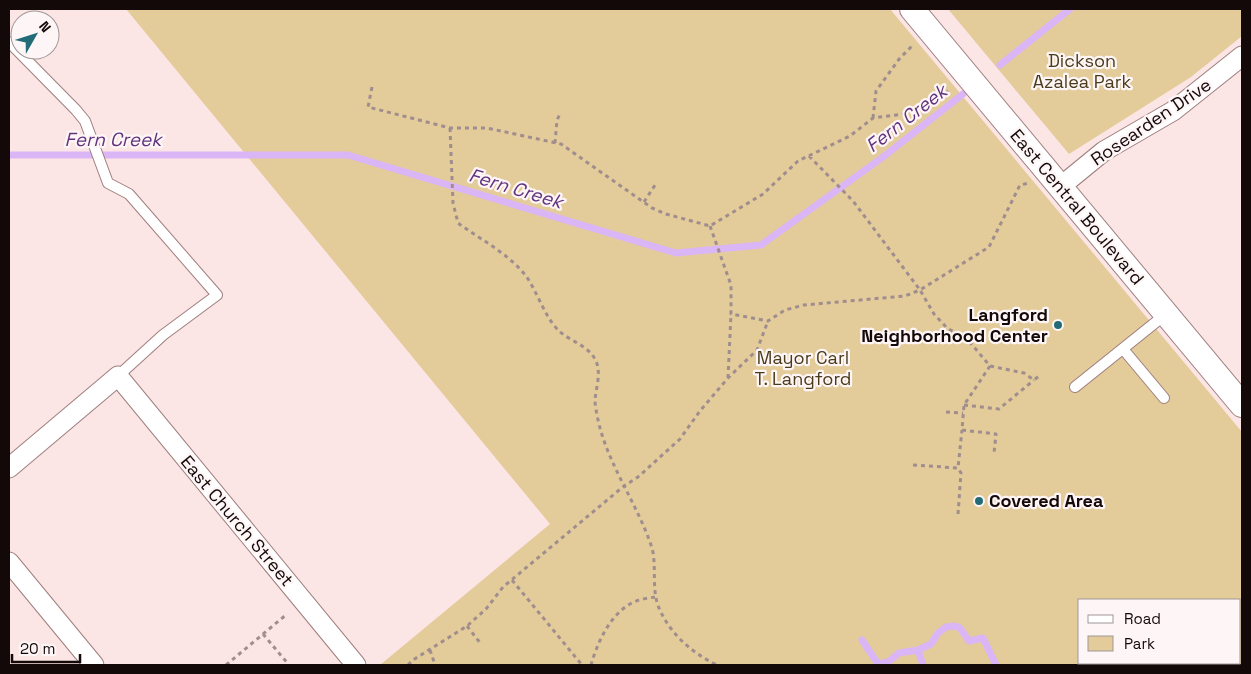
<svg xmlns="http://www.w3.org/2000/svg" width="1251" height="674" font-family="'Space Grotesk',sans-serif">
<rect width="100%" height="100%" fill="#fce5e5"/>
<path fill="#e3cb9a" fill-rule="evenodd" d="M126 9H890L1242 432V665H380L550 524ZM1080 600H1240V663H1080Z
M948 9H1242V36L1191 77 1069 154Z"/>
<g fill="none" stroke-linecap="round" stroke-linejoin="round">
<path stroke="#dbb6f7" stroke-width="7" d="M1000 65 1070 9
M9 155H348L676 253 761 245 883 157 963 94
M862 640 878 664 888 662 899 653 918 650 931 644 938 633 946 627 955 626 960 628 969 641 983 638 996 665
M918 650 923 665"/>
<g stroke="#9f7e7e" stroke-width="12">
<path id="service" d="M9 42 76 110 85 121 108 183 129 194 217 295 163 335 118 376
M1123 349 1164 398
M1075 387 1166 314"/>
</g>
<g stroke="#9f7e7e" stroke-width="21">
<path id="minor" d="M1060 187 1104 151 1173 111 1242 56
M9 468 118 376 356 665
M9 562 94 665"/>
</g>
<g stroke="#9f7e7e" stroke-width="26">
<path id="tertiary" d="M912 9 1242 405"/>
</g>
<path stroke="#a08e8e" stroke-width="3" stroke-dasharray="4 4" stroke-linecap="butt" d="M372 87 368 107 450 128H487L561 144 652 208 666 214 710 226 763 194 798 161 850 136 873 118 904 114 951 90
M873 118 876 91 900 58 913 45
M450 128 453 203 458 223C481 240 508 253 526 276 538 293 544 316 559 331 570 341 587 345 595 359 602 372 596 387 595 400 595 405 596 410 597 415 606 463 637 502 652 548 657 567 651 589 659 608 670 634 692 653 717 665
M555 143 557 120 560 114
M809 156 853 201 920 290 989 247 1020 185 1029 183
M644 202 657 182
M710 226 731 285V314L768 321 785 310 804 305 905 296 920 290 934 314 947 328 968 340 990 366 1024 373 1034 380 1039 376
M990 366 964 405 962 430 996 434 994 453
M728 378 731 314
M964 405 999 409 1034 380
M946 412 963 413
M913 465 958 468 962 430
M958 514 961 473 958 468
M512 580 582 665
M467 626 481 644
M263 634 289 665
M430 650 435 665
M226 665 287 614
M408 665 413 660 467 626 486 609 503 587 624 486 638 477 680 439 700 411 728 378 757 350 768 321
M591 665C597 644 609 616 630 604 638 599 648 598 656 597"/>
<use href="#service" stroke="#fff" stroke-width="10"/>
<use href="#minor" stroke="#fff" stroke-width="19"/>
<use href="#tertiary" stroke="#fff" stroke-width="24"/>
</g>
<g fill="#236c77" stroke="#fef6f6" stroke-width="2">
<circle cx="1058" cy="325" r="5"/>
<circle cx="979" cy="501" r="5"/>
</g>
<g text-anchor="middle" stroke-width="4.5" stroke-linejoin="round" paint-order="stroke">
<g font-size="18" fill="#4a3b1b" stroke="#fef6f6">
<text x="1082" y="67">Dickson<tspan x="1082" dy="21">Azalea Park</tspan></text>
<text x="803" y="364">Mayor Carl<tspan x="803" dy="21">T. Langford</tspan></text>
</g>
<g font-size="18" fill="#140909" stroke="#fef6f6">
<text transform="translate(1151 122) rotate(-34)" y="6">Rosearden Drive</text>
<text transform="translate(1077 207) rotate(50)" y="6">East Central Boulevard</text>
<text transform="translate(237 521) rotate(50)" y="6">East Church Street</text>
</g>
<g font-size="18" font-weight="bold" fill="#140909" stroke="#fef6f6" text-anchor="end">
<text x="1048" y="321">Langford<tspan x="1048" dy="21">Neighborhood Center</tspan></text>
<text x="989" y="507" text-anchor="start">Covered Area</text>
</g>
<g font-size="19" font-style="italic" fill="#62337f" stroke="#fef6f6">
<text transform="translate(906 118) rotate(-38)" y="7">Fern Creek</text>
<text x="113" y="146">Fern Creek</text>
<text transform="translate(516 188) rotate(17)" y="7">Fern Creek</text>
</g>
</g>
<rect width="1251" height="674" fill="none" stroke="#140909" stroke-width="20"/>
<rect x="1078" y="599" width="162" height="65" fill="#fef6f6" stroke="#a09797"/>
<rect x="1088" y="615" width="25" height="8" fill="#ffffff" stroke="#a09797"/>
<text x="1124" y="624" font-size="15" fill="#140909">Road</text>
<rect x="1088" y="636" width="25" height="15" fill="#e3cb9a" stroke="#a09797"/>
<text x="1124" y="649" font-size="15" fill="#140909">Park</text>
<g transform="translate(35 35) rotate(51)"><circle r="24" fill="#fef6f6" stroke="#a09797"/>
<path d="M0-4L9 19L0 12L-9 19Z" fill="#236c77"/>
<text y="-8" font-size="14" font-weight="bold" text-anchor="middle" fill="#140909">N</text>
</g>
<path d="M12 654v8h68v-8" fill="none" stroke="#140909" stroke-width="2.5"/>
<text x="20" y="654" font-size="15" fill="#140909" stroke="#fef6f6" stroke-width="4" paint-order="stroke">20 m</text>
</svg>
